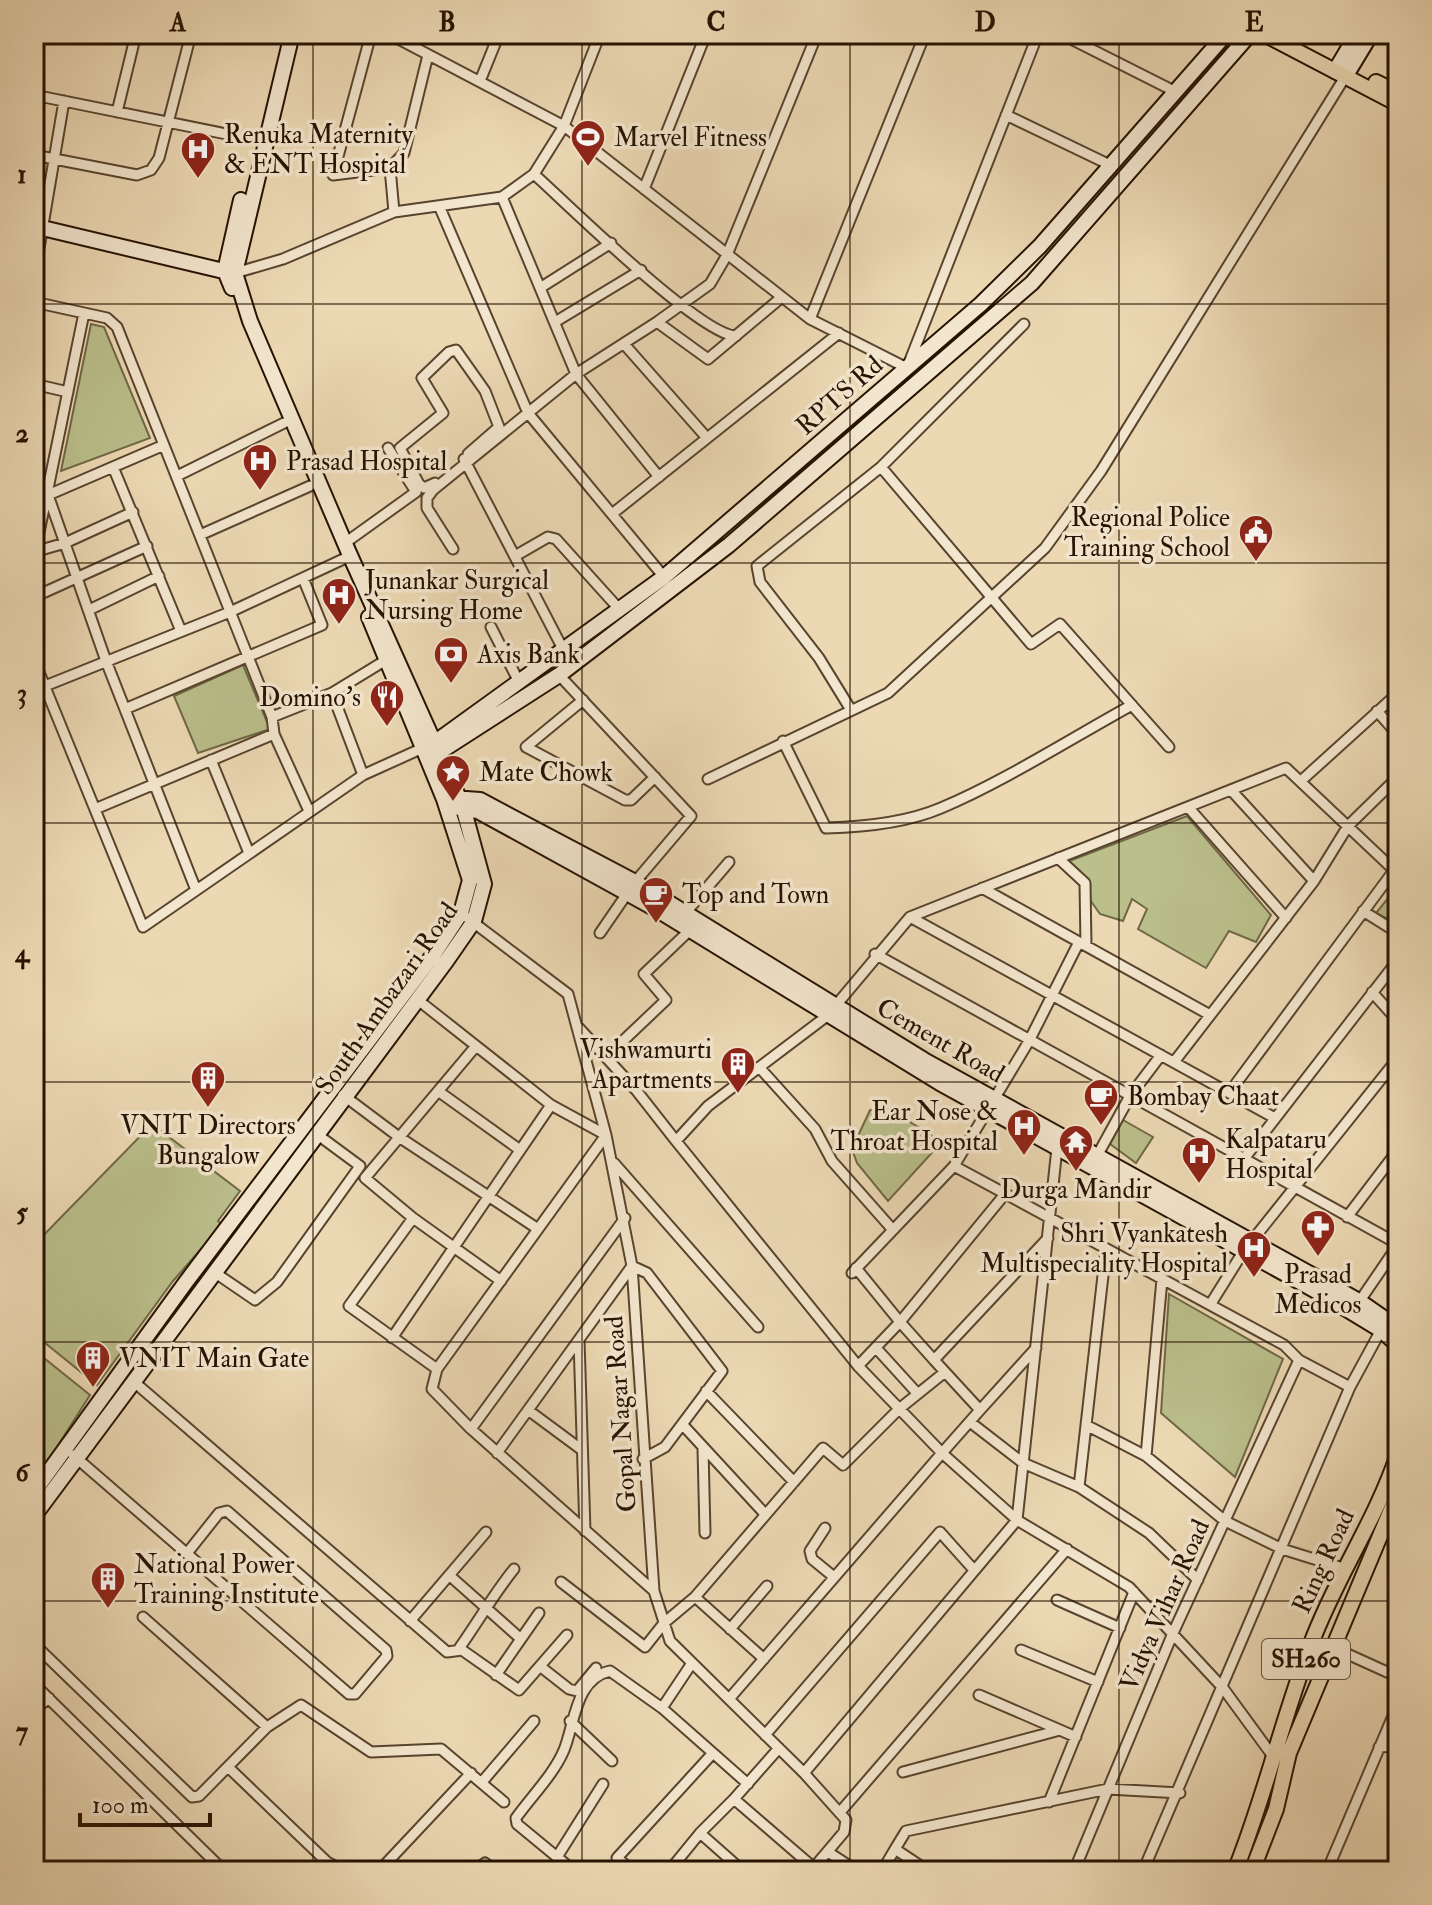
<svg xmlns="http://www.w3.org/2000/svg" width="1432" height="1905" font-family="'IM FELL Double Pica',serif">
<rect width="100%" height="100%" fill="#ecd9b4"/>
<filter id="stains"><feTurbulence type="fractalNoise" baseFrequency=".0025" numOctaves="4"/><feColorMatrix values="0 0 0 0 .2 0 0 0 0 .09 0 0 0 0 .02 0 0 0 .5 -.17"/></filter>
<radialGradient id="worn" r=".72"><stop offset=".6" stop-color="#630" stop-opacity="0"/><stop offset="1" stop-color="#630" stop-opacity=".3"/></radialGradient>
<path fill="#babf8b" stroke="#706846" stroke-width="2" d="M91 324 104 327 150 438 61 471Z
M243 665 270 729 198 753 174 696Z
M1187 816 1271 915 1256 942 1229 931 1206 968 1138 929 1147 909 1132 899 1123 921 1100 914 1064 863Z
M1398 886V924L1376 913Z
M888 1109 930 1134 939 1145 888 1201 857 1163 852 1149 870 1110Z
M1123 1120 1153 1137 1136 1163 1110 1144Z
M152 1124 240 1191 218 1221 222 1225 173 1281 97 1385 34 1334V1245Z
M1169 1294 1283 1359 1235 1477 1161 1413Z
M34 1350 90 1395 34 1483Z"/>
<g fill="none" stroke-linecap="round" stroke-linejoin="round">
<g stroke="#58442e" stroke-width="13">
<path id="street" d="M371 34 333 175 390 168 404 153 428 55
M389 34 564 126 810 319 907 368 1038 34
M1061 34 1174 91
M480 81 499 34
M34 95 256 140
M117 112 136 34
M1006 115 1110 165
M34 155 137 175 151 170 159 158 191 34
M390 168 394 212
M534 174C567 204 700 335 736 336
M644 189 706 34
M502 197 576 374 659 477
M440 208 528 413 664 577
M235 273 283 259 394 212 502 197 534 174 564 126 600 34
M34 278 64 101
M540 288 611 243
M34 302 107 318 117 327 272 717 274 734 309 811
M810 319 925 34
M555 322 641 270
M657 322 708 359 782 297
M624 344 707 438
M34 384 68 392
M164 445 48 495 106 661 196 890
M464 459 564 651
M113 467 181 631
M881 467 1031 644 1060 624 1169 747
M177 476 284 423
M435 483 424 488 419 484 400 448 443 413 422 378 449 352 456 350 485 391 499 427 468 454
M612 514 839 333
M200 535 310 486
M345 543 416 492 388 448
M453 549 427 508V498L433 490 576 374 657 322 710 284 727 255 817 34
M34 552 65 543 133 512
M35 552 84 313
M515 556 548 537 556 539 620 610
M34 597 147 546
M89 610 159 576
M491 627 519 682
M34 660 143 927 363 775 425 747
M559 675 691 816 635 882 600 933
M45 686 230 612 350 556
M332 693 363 775
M583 700 526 747 625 800H631L655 777
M125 709 322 625 303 578
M851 710 819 658 760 582 757 566 881 467 1024 324
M1377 711 1398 735
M272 717 332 693 386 660
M783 741 826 828C864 827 906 823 941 808 1003 782 1072 738 1132 705
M211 760 249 853
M708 779 888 693 1045 548 1101 471 1345 77
M1302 780 1398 693
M1231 790 1314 881
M1188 807 1286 918
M95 809 274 734
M1058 858 1085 883 1086 946
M982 888 1210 1015
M687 911 729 862
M1363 911 1398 933
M461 913 568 994 606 1135 632 1266 654 1591 670 1641 804 1773 846 1820 844 1832 811 1871
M910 917 1273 1117
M875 954 1398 1244
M1372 992 1398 1021
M418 1000 551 1105 606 1135 437 1369 432 1389 471 1429 654 1591
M579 1028 636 1090 676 1141 708 1106 827 1016 910 917 1286 768 1394 870
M476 1046 365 1178 413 1218 501 1281
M606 1057 666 1000 644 974 690 930
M1174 1062 1314 881 1348 826 1398 777
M759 1067 815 1129 832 1161 893 1230
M438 1091 520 1150
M1229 1093 1398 865
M343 1095 399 1137 538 1229
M676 1141 858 1366 942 1453 980 1410 934 1360 1048 1238
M1097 1156 1130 1096 1161 1055
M1243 1160 1398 960
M614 1163 758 1327
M954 1166 1284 1345 1299 1360 1350 1387
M1347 1217 1398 1150
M413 1218 349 1306 437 1369
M856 1268 900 1322 858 1366
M214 1272 255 1300 277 1282 360 1166 318 1135
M852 1273 954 1166 1029 1041 1079 942
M1210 1305 1243 1252 1398 1058
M1357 1305 1398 1245
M392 1338 551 1105
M579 1340 585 1531
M877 1349 917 1393
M934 1360 900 1322 1005 1194
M133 1381 447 1652 462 1650 519 1690 567 1635
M706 1391 794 1482
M528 1410 582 1450
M980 1410 1036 1348
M970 1422 1023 1463 1079 1487 1149 1533 1198 1580
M682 1424 765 1514
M1086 1425 1146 1456 1225 1521 1282 1549 1343 1568
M471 1429 625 1218
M703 1449 705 1533
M497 1453 632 1266 647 1273 722 1371 665 1447 643 1459
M73 1455 349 1694H355L387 1656 386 1650 227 1511 219 1513 188 1552
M1146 1456 1162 1279
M1079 1487 1106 1249
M825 1528 810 1551 812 1559 834 1577
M449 1575 521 1639
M561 1582 645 1647 664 1623 695 1597 764 1659
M695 1597 823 1448 843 1465 899 1409 945 1372
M1057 1600 1120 1628
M143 1617 267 1727
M410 1621 486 1532
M730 1629 767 1586
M34 1644 192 1797 199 1796 267 1727 301 1705 371 1752 441 1749 504 1802
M1332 1647 1398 1677
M458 1650C478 1622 493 1595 514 1569
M1021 1650 1098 1682
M541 1667 569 1689 577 1691 596 1668
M496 1675 539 1613
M34 1684 224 1871
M979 1695 1076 1737
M729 1699 942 1453 1017 1520 1129 1587 1223 1688 1272 1755
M662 1708 692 1663
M34 1710 49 1698
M570 1721 612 1761
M765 1735 940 1532 974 1570
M1379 1747 1398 1746
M779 1748 734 1799 814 1868
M713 1753 748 1784
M228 1767 327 1862 345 1871
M903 1772 1060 1730
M804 1773 1017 1520 1057 1148
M482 1782 534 1721
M1049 1802 1134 1592
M841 1811 1067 1549
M700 1833 743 1871
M828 1852 857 1871
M557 1857 603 1784
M379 1871 471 1773
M474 1871 485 1863 496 1871
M574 1871 517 1824 516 1818C531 1797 554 1774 564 1750 575 1723 575 1679 610 1671L662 1708 713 1753 617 1858 633 1871
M669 1871 700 1833 734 1799
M882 1871 895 1849
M928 1871 895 1849 906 1831 1108 1789 1180 1793
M1074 1871 1173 1633 1299 1360
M1143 1871 1350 1387 1381 1330
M1327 1871 1398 1704
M1393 1871 1398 1861"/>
</g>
<g stroke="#261202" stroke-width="18">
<path id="secondary" d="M1335 71 1357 34
M1345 77 1371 34
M34 226 232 273
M232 288 225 271 241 200
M437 741 664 577 981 304 1040 246 1226 34
M441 751 559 675 729 545 1032 283 1250 34
M452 798 480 800 635 882 924 1060 1359 1301 1398 1328
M459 808 478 811 656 909 940 1083 1320 1293 1381 1330 1398 1345
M34 1492 186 1282 434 954 461 913 470 880 444 799 369 617
M34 1516 447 960 474 921 484 884 463 807 349 553 250 321 235 273 292 34"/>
</g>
<g stroke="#261202" stroke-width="18">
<path id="primary" d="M1264 34 1398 104
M1376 82 1398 93
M1235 1871C1265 1797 1282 1719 1311 1644 1335 1579 1376 1520 1398 1454
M1252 1871 1276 1809 1289 1753 1398 1493"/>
</g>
<use href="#street" stroke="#f3e6ce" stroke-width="9"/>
<use href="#secondary" stroke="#f3e6ce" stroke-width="14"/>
<use href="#primary" stroke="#ecd9b4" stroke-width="14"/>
</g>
<path fill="none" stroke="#261202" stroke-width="2" stroke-opacity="0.55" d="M313 34V1871M582 34V1871M850 34V1871M1119 34V1871M34 304H1398M34 563H1398M34 823H1398M34 1082H1398M34 1342H1398M34 1601H1398"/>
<defs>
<g id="stadium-pin" transform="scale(1.8)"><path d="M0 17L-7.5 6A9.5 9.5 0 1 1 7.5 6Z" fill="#8f2418" stroke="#f3e6ce"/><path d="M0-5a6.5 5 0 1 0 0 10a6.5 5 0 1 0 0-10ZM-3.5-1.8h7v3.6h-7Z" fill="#fff"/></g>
<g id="hospital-pin" transform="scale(1.8)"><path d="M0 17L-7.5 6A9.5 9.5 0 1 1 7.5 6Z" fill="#8f2418" stroke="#f3e6ce"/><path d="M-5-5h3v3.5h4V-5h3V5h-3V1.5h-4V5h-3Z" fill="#fff"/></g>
<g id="civic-pin" transform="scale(1.8)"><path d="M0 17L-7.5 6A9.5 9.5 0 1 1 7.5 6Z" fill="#8f2418" stroke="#f3e6ce"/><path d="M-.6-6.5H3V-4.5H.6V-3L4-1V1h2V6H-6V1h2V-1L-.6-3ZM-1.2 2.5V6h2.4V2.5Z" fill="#fff"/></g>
<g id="bank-pin" transform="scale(1.8)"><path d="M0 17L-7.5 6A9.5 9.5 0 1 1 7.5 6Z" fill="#8f2418" stroke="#f3e6ce"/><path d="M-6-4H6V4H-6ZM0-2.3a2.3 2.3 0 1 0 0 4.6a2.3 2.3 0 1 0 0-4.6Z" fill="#fff"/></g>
<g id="restaurant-pin" transform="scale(1.8)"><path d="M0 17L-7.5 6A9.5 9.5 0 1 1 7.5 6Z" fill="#8f2418" stroke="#f3e6ce"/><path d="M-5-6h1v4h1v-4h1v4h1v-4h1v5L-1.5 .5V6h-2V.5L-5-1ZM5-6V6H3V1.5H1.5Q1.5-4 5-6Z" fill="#fff"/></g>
<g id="sight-pin" transform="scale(1.8)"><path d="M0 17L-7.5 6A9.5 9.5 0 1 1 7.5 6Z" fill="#8f2418" stroke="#f3e6ce"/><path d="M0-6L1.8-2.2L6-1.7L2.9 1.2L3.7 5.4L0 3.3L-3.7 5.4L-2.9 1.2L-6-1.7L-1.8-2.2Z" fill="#fff"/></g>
<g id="cafe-pin" transform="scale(1.8)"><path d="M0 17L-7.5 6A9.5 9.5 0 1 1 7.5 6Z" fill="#8f2418" stroke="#f3e6ce"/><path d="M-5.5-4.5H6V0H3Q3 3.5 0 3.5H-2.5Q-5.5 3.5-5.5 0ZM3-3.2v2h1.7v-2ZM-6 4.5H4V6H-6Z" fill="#fff"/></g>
<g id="building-pin" transform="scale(1.8)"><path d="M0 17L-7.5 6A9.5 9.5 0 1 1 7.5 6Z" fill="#8f2418" stroke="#f3e6ce"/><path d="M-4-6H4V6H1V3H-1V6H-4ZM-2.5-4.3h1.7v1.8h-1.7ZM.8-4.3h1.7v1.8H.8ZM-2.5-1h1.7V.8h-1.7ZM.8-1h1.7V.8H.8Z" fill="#fff"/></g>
<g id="temple-pin" transform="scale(1.8)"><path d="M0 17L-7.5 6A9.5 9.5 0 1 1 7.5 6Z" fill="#8f2418" stroke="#f3e6ce"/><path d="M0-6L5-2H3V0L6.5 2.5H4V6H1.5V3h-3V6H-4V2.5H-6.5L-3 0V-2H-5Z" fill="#fff"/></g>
<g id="pharmacy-pin" transform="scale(1.8)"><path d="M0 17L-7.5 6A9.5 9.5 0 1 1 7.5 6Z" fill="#8f2418" stroke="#f3e6ce"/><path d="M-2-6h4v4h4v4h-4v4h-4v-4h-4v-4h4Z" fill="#fff"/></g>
</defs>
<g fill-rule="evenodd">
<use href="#stadium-pin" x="588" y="137"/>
<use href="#hospital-pin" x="198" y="149"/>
<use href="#hospital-pin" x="260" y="461"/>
<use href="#civic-pin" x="1256" y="532"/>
<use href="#hospital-pin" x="339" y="595"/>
<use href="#bank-pin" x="451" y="654"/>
<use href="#restaurant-pin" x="387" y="697"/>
<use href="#sight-pin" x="453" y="772"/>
<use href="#cafe-pin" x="656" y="894"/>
<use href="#building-pin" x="738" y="1064"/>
<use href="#building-pin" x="208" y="1078"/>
<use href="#cafe-pin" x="1101" y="1096"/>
<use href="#hospital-pin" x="1024" y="1126"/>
<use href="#temple-pin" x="1076" y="1142"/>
<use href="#hospital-pin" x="1199" y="1154"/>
<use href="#pharmacy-pin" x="1318" y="1227"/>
<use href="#hospital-pin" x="1254" y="1248"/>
<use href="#building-pin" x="93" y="1358"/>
<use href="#building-pin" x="108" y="1579"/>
</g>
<g text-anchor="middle" stroke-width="7" stroke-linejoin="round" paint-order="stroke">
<rect fill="#f3e6ce" stroke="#64523f" stroke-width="2" x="1262" y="1639" width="88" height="40" rx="6"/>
<g font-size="24" font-weight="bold" fill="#261202">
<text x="1306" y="1667">SH260</text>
</g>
<g font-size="26" fill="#261202" stroke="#f3e6ce" text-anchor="start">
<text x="224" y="143">Renuka Maternity<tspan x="224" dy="30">&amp; ENT Hospital</tspan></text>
<text x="614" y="146">Marvel Fitness</text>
<text x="286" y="470">Prasad Hospital</text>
<text x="1230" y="526" text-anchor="end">Regional Police<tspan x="1230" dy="30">Training School</tspan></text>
<text x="365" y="589">Junankar Surgical<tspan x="365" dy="30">Nursing Home</tspan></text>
<text x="477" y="663">Axis Bank</text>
<text x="361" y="706" text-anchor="end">Domino's</text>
<text x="479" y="781">Mate Chowk</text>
<text x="682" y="903">Top and Town</text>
<text x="712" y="1058" text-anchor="end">Vishwamurti<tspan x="712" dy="30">Apartments</tspan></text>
<text x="1127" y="1105">Bombay Chaat</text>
<text x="998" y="1120" text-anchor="end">Ear Nose &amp;<tspan x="998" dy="30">Throat Hospital</tspan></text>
<text x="208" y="1134" text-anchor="middle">VNIT Directors<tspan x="208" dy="30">Bungalow</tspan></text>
<text x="1225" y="1148">Kalpataru<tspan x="1225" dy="30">Hospital</tspan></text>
<text x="1076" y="1198" text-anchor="middle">Durga Mandir</text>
<text x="1228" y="1242" text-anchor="end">Shri Vyankatesh<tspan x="1228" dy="30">Multispeciality Hospital</tspan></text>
<text x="1318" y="1283" text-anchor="middle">Prasad<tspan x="1318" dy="30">Medicos</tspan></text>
<text x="119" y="1367">VNIT Main Gate</text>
<text x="134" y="1573">National Power<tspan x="134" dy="30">Training Institute</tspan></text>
</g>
<g font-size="26" fill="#261202" stroke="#f3e6ce">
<text transform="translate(839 395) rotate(-41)" y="9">RPTS Rd</text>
<text transform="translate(386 998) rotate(-55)" y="9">South Ambazari Road</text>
<text transform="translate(941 1040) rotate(30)" y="9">Cement Road</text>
<text transform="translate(620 1414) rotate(-94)" y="9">Gopal Nagar Road</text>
<text transform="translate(1323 1561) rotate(-65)" y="9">Ring Road</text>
<text transform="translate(1164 1605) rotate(-66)" y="9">Vidya Vihar Road</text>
</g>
</g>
<rect width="1432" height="1905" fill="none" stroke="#ecd9b4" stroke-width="88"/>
<path d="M80 1813v12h130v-12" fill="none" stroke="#261202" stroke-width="4"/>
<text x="92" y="1813" font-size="24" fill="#261202" stroke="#f3e6ce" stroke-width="6" paint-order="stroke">100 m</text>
<rect x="44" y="44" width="1344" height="1817" fill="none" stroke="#261202" stroke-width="3"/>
<g font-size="26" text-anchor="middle" font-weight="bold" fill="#261202">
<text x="178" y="31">A</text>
<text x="447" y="31">B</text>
<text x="716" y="31">C</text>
<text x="985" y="31">D</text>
<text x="1254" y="31">E</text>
<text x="22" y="183">1</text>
<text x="22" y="442">2</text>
<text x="22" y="702">3</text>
<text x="22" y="962">4</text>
<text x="22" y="1221">5</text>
<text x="22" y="1481">6</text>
<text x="22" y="1740">7</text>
</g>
<rect width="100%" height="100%" filter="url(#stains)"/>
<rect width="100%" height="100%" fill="url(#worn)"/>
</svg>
